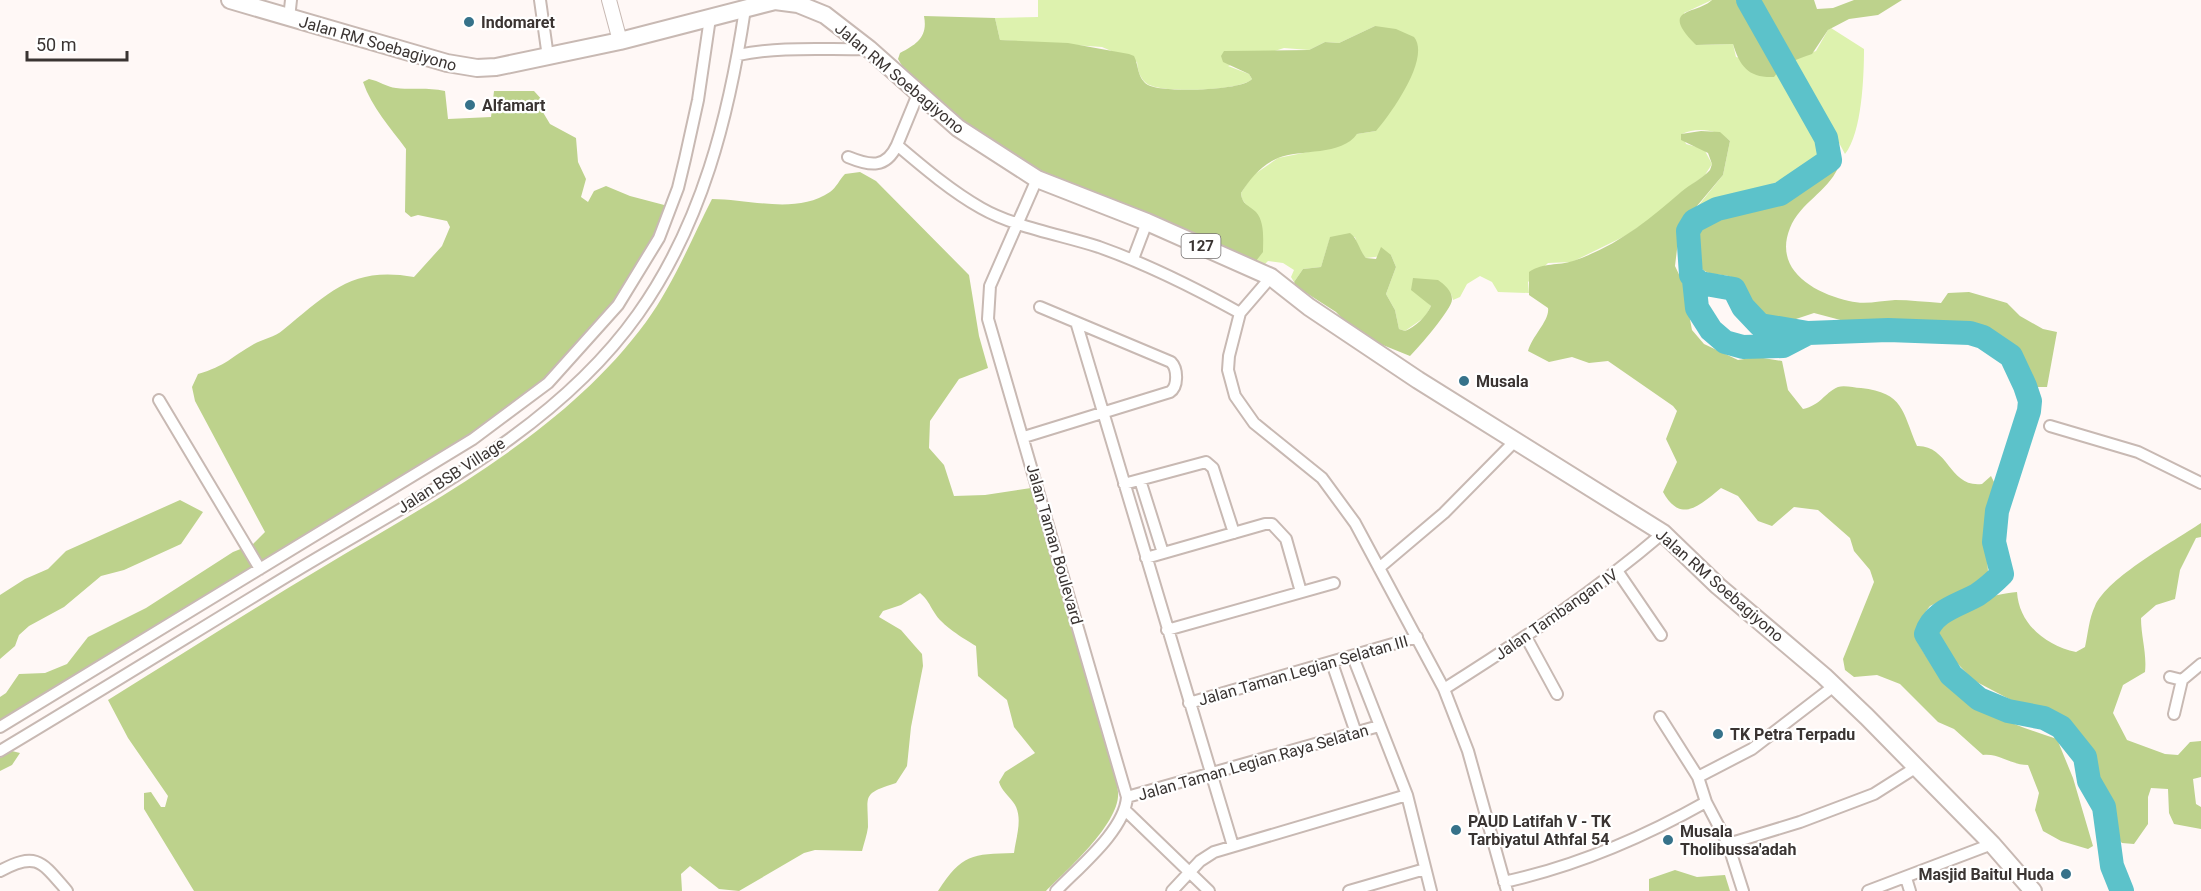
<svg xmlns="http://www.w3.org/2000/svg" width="2201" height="891" font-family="Roboto,sans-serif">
<rect width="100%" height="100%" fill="#fff8f6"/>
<path fill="#ddf2ae" d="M1038 0H1712L1684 13 1696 45 1733 44 1736 57 1781 67 1816 133 1820 150C1805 179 1729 201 1698 206L1723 175 1730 141C1718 129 1696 127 1682 134L1686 144 1704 149 1712 164 1705 175 1678 195 1667 208 1625 236 1572 262 1548 263 1528 282 1529 293 1498 292 1492 282 1480 276 1467 284 1460 297 1453 300 1451 294 1425 300 1431 306 1425 317 1405 331 1399 329 1395 310 1386 294 1396 267 1391 255 1366 258 1358 248 1355 237 1330 238 1321 267 1303 269 1294 282 1291 277 1294 270 1283 263 1268 261 1264 265 1256 261 1249 209 1242 199 1241 193 1252 176 1278 158 1338 146 1357 134 1376 131 1375 26 1339 43 1325 42 1309 50 1284 48 1228 66 1249 74 1252 79C1242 91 1158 94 1146 83 1139 77 1138 70 1137 62L1102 47 1000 40 995 18 1038 17Z
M1831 28 1864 49C1864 76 1862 133 1845 154L1794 59 1816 51 1828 30Z"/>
<path fill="#bdd28c" d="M1712 0H1814L1817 9 1833 8 1854 0H1902L1878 15 1849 19 1828 30 1812 54C1796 60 1785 62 1774 77 1749 78 1740 67 1733 44L1696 45C1658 7 1696 15 1712 0Z
M924 16 995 18 1000 40 1068 43 1129 54 1134 56C1139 66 1137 78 1148 85 1161 93 1242 91 1252 79L1249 74 1223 62 1221 56 1224 51 1309 50 1325 42 1339 43 1375 26 1396 29 1414 37C1431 58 1391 114 1376 131L1357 134C1342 156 1300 149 1278 158 1261 165 1250 179 1241 193 1242 205 1249 205 1256 212 1265 222 1263 240 1263 252L1256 261 1027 165 949 113 904 69 898 59 900 53C917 44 928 37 924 16Z
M369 79C379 81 387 87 396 88 414 90 426 87 445 91L448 119 491 117 494 91H534L544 102V114L550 124 576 138 578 162 586 179 581 197 588 202 594 191 606 186 630 196 668 206 657 237 616 303 546 381 471 437 0 724V697L6 693 19 674 45 673 67 664 88 637 146 608 233 552 253 544 265 532 195 401 192 387 198 374C226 366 231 357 254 344 263 339 275 337 283 330 329 293 351 266 414 277L442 246 450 227 447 221 418 215 411 217 405 212 406 149C390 127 372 108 363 82Z
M1701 131 1720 132 1730 141 1723 175 1686 219 1678 241 1675 266 1683 283 1692 330 1704 344 1738 360 1757 357 1782 361 1788 390 1803 409C1821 405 1823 394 1838 387 1845 385 1854 388 1861 388 1904 393 1902 411 1917 446 1949 445 1949 488 1982 484L1991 476 1994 482 1986 537 1988 572 1980 582 1930 606 1926 611 1918 643C1952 704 1994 718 2057 739L2073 778 2093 846 2088 849 2061 841 2043 831 2035 810 2039 793 2028 765C2011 765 1999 753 1983 755L1954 729 1938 722 1900 684 1877 675 1854 677 1845 670 1843 659 1874 582 1870 570 1854 551 1850 538 1818 510 1794 507 1772 526 1758 521 1738 496 1721 488C1699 506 1681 524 1663 492L1677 462 1666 439 1677 411 1673 406 1608 361 1589 363 1572 357 1549 362 1528 351C1532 336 1550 320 1548 308L1529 295V272C1544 262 1558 266 1573 261 1615 247 1648 221 1681 192 1690 184 1702 179 1710 170L1712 164 1708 153 1681 140V134Z
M1838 168C1827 192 1800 203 1790 228 1773 270 1814 293 1849 301 1864 305 1880 301 1895 300 1910 300 1926 302 1941 303L1948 293 1969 292 2007 303 2020 316 2043 329 2057 332 2047 387H2036L2006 343 1982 330 1942 325 1905 329 1882 323 1848 322 1814 313 1778 325C1766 319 1753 311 1747 298 1745 294 1744 289 1741 285 1726 262 1691 294 1696 234L1714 218 1764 206Z
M860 172 876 181 969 275 979 336 988 368 959 379 930 421 929 448 944 465 954 496 985 495 1031 488 1109 751C1112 764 1117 779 1118 792 1121 822 1067 870 1046 891H938C962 854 972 854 1014 853 1016 837 1024 816 1013 802 1008 795 1002 791 999 782L1005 772 1035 753 1014 727 1007 700 978 676 976 646C963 638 942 626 934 612 929 604 928 600 920 593L901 605 883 611 879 617 901 630 914 645 922 654 923 666 911 727 907 766 896 783C861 794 868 795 868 827 867 835 864 843 862 851L815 850 804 853 739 891 719 889 690 866 681 874 682 891H194L144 809V793L151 792 161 807H165L168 796 128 738 108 700C179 656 251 610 323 567 438 498 565 432 646 322 673 285 691 240 712 199 749 199 796 215 830 192 836 188 840 179 845 174Z
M1350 233C1358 239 1359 250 1366 258L1376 259 1381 247 1391 255 1396 267 1386 294 1395 310 1399 329 1405 331C1415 327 1426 317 1431 306L1411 290 1413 278 1438 280C1444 284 1452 291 1452 299 1453 308 1418 348 1410 356L1358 335 1336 312 1297 287 1294 282 1303 269 1321 267 1330 237Z
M180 500 203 512 181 544 124 570 101 576 64 607 29 626 19 635 15 646 0 659V595L25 579 48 569 66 551Z
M2201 523V537L2196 538 2180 570 2175 599 2156 605 2141 618C2141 637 2147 653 2145 672L2123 685 2113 713 2127 740 2165 754 2178 755 2190 742 2201 741V777L2193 779 2196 804 2201 807V829L2174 824 2169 813 2168 789 2151 788 2148 797V824L2134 844 2122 843 2113 834 2098 784 2078 736 2046 713 2011 700 1973 680 1942 647 1935 630C1942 607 1994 594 2017 592 2019 624 2046 646 2076 652L2085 647C2088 634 2089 618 2095 606 2108 577 2173 542 2201 523Z
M12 751 20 753 12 765 0 771V758Z
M1675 870 1697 877 1725 875 1730 891H1649V879Z"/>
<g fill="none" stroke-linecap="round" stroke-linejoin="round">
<path stroke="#5cc2ca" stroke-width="24" d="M1748 0 1826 138 1830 160 1780 194 1717 209 1694 221 1688 231 1691 275 1700 283 1734 289 1743 307 1760 325 1808 333 1888 330 1970 333 1983 337 2011 356 2025 386 2030 401 2029 411 1997 511 1994 542 2002 574C1995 581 1986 589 1977 595 1957 606 1933 611 1926 634L1951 675 1979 699 2008 711 2044 718 2061 727 2085 757 2089 781 2104 807 2112 866 2122 891
M1694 280 1697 308 1711 330 1725 342 1743 347 1783 346 1808 333"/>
<g stroke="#c8b9b3" stroke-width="14">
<path id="minor" d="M540 0 548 57
M289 18 291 0
M738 55C782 46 825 50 869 49
M918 94 897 145C923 167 951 191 981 208 1014 227 1062 235 1099 247 1147 264 1195 288 1240 313
M848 157C870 166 886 169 897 145
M1037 179 990 286 988 319 1127 797C1125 830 1079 867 1056 891
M1133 259 1147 222
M1271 277 1240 313 1229 356 1228 370 1235 396 1254 423 1322 478 1355 523 1444 689 1468 751 1507 891
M1077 325 1233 846
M159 400 260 569
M2050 426 2138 452 2201 483
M1024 437 1170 392C1178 387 1178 369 1171 362L1040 307
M1140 480 1163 553
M1124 484 1206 462 1213 468 1234 533
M1146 558 1265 524H1272L1286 539 1301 592
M1379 568 1444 513 1516 440
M1618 572 1661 635
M1167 630 1334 583
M1526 637 1557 694
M1353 657 1407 795 1431 891
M1332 663 1356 733
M2170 677 2182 680 2201 664
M1444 689C1520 641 1594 592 1663 533
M1189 703 1417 637
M2174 714 2182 680
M1660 717 1698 777
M0 727 473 439 548 383 618 305 659 238 678 188 685 159 698 100 710 18
M0 751C97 693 192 634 289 575 410 501 553 434 638 314 702 224 729 116 745 9
M1127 797 1379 726
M1126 811 1209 891
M1728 844 1800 822 1874 794 1915 768
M0 871C37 851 42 862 67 891
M1906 878 1910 891
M1504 882C1573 867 1644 837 1706 802
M1172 891 1200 861 1214 852 1407 795
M1349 891 1425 869
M1743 891 1728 844 1706 802 1698 777 1752 749 1834 686
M1868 891 1992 844"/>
</g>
<g stroke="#c8b9b3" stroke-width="16">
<path id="tertiary" d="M609 0 620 41"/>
</g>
<g stroke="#c8b9b3" stroke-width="20">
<path id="primary" d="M230 0 447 63 477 68 496 67 620 41 775 1 798 4 825 15 869 49 958 128 1037 179 1147 222 1271 277 1309 307 1418 380 1663 533 1718 586 1824 676 1867 717 1992 844 2033 891"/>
</g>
<use href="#minor" stroke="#fff" stroke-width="10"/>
<use href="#tertiary" stroke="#fff" stroke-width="14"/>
<use href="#primary" stroke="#fff" stroke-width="16"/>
</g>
<g fill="#36728a" stroke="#fff" stroke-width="2">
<circle cx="469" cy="22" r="6"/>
<circle cx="470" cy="105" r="6"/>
<circle cx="1464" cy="381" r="6"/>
<circle cx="1718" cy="734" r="6"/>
<circle cx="1456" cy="830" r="6"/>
<circle cx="1668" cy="840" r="6"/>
<circle cx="2066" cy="874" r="6"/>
</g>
<g text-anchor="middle" stroke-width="4.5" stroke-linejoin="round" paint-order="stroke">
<rect fill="#fff" stroke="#757170" stroke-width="1.5" x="1181.5" y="234" width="39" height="24" rx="4.5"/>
<g font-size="15" font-weight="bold" fill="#3a3432">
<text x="1201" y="251">127</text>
</g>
<g font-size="16" font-weight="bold" fill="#3a3432" stroke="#fff" text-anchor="start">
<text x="481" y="28">Indomaret</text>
<text x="482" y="111">Alfamart</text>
<text x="1476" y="387">Musala</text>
<text x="1730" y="740">TK Petra Terpadu</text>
<text x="1468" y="827">PAUD Latifah V - TK<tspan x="1468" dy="18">Tarbiyatul Athfal 54</tspan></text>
<text x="1680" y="837">Musala<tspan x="1680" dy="18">Tholibussa'adah</tspan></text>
<text x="2054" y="880" text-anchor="end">Masjid Baitul Huda</text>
</g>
<g font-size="16" fill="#3a3432" stroke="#fff">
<text transform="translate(378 43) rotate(16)" y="6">Jalan RM Soebagiyono</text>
<text transform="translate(900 78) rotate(40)" y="6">Jalan RM Soebagiyono</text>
<text transform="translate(451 475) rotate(-33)" y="6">Jalan BSB Village</text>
<text transform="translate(1055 544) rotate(74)" y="6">Jalan Taman Boulevard</text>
<text transform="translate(1720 585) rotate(41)" y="6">Jalan RM Soebagiyono</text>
<text transform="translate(1556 614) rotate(-35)" y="6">Jalan Tambangan IV</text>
<text transform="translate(1303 670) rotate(-16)" y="6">Jalan Taman Legian Selatan III</text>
<text transform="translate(1253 762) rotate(-16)" y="6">Jalan Taman Legian Raya Selatan</text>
</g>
</g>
<path d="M27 51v9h100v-9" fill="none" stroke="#3a3432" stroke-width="3"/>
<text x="36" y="51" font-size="18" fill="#3a3432" stroke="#ffffff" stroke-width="4.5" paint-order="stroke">50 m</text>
</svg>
